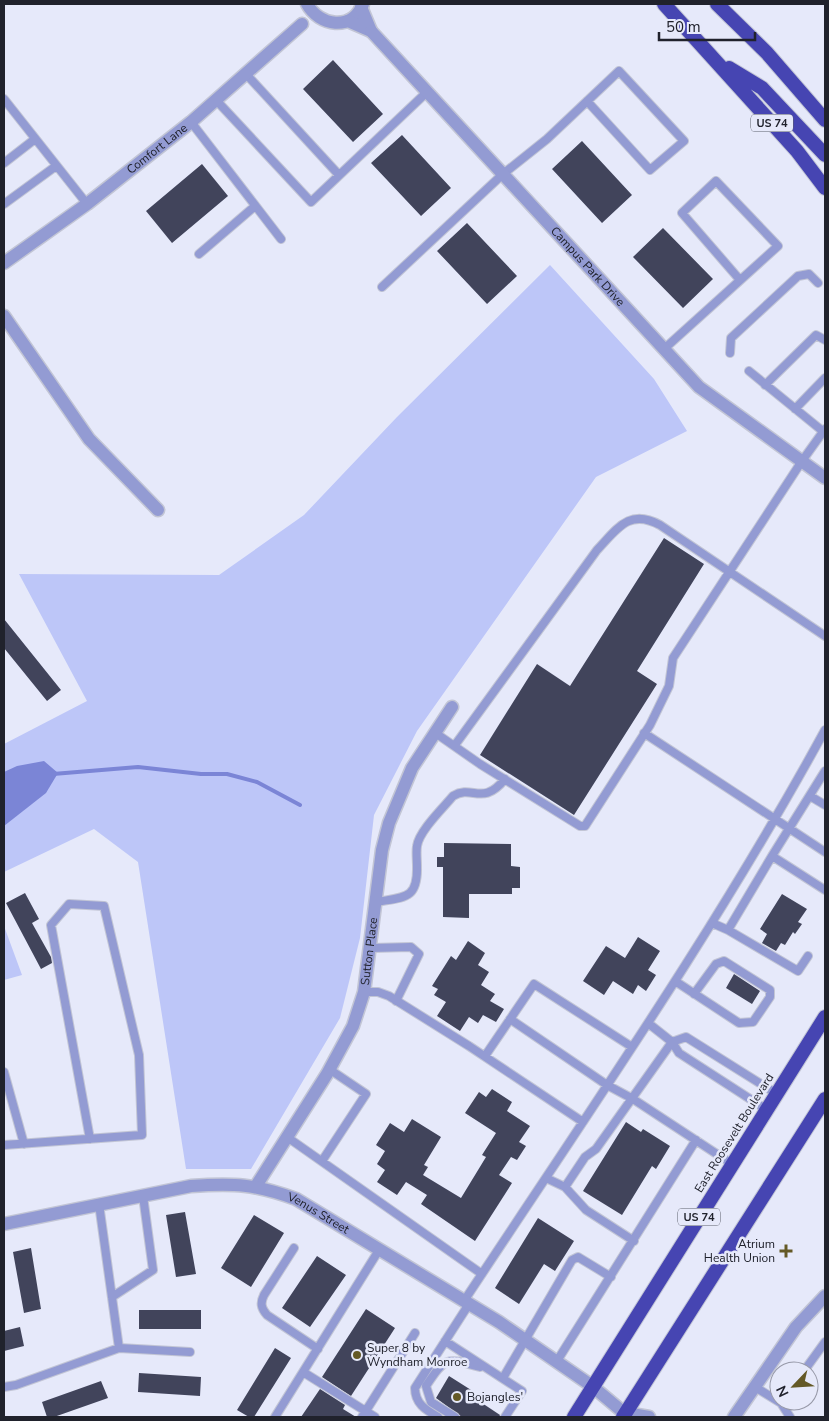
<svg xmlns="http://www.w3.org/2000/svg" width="829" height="1421" font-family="'Nunito Sans',sans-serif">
<rect width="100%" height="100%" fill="#e6e9fa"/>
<path fill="#bdc6f8" d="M550 265 654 379 687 431 596 477 417 731 374 815 360 938 340 1018 251 1169H186L138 862 94 829 4 872V744L87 701 19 574 219 575 304 515 397 417Z
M4 926 22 975 4 980Z"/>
<path fill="#7b85d6" d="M44 761 58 773 46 793 4 826V772L17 766Z"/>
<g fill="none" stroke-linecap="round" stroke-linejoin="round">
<path stroke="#7b85d6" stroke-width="4" d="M53 774 138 767 201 774H227L257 782 300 805"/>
</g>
<path fill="#41445b" d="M333 60 383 114 353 142 303 89Z
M402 135 451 188 421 216 371 163Z
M582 141 632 195 602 223 552 169Z
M202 164 228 196 172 243 146 211Z
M467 223 517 276 487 304 437 251Z
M663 228 713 279 683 308 633 257Z
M664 538 704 564 637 671 657 684 574 815 480 755 537 664 570 686Z
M4 619 61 690 47 701 4 648Z
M444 843 511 844V866L520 867V888H512V894H469V918L443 917V867H437V857H444Z
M25 893 39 919 32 923 51 957 52 963 41 969 6 903Z
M782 894 807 909 798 922 802 924 795 934 793 932 785 945 781 943 776 951 762 943 767 934 760 929Z
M638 937 660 951 648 970 656 975 646 991 638 985 633 994 613 981 604 995 583 981 606 946 625 958Z
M468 941 485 953 478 965 489 972 481 985 495 994 490 1001 504 1009 496 1022 483 1015 478 1023 469 1017 460 1031 437 1016 446 1002 434 995 438 989 432 986 451 956 456 960Z
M734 974 760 991 752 1004 726 988Z
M492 1089 512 1102 507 1111 530 1126 519 1142 526 1146 517 1160 511 1157 499 1175 512 1183 475 1241 421 1204 427 1195 406 1182 397 1195 377 1182 385 1170 377 1164 385 1151 376 1145 390 1123 404 1132 412 1119 441 1137 424 1165 428 1167 423 1175 461 1198 486 1157 482 1155 496 1133 465 1113 479 1092 486 1097Z
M626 1122 641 1132 643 1129 670 1146 656 1169 652 1166 622 1215 583 1191Z
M185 1212 196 1274 176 1277 166 1215Z
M254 1215 284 1233 251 1287 221 1268Z
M538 1218 574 1241 555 1271 544 1264 519 1304 495 1288Z
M31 1248 41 1309 24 1313 13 1252Z
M317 1256 346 1275 310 1327 282 1308Z
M366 1309 395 1328 351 1396 322 1377Z
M139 1310H201V1329H139Z
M20 1327 24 1346 4 1351V1331Z
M275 1348 291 1358 254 1417H249L237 1410Z
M139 1373 201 1377 200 1396 138 1392Z
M449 1376 479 1395 476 1399 500 1415 499 1417H462L436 1398Z
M101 1381 108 1398 54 1417H47L42 1402Z
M320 1389 345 1405 343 1409 356 1417H301Z"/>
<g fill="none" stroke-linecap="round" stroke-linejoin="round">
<g stroke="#c2c5d5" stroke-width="10">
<path id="service" d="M246 74 339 175
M4 99 87 204
M216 100 311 202 427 92
M191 122 281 239
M4 163 35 139
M4 204 56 166
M199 254 255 206
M382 287 503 174 547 139 619 71 684 141 650 170 587 101
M664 349 778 246 716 181 682 213 740 280
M730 353 731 338 798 276 809 274 818 283
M749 371 825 433
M765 385 816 335 825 340
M795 409 825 378
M434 732 480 764 580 826H585L650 725 669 686 673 658 802 461 825 429
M644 733 825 852
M455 745 597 550C617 529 629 508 660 525L825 636
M810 796 825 805
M772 856 825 771
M376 902C404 897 418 900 417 866 417 860 416 852 417 846 419 831 443 808 453 796 473 784 482 807 505 779
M712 923 728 930 772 856 825 890
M728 930 798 971 808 956
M371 948 411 947 419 954 396 1001
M675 981 739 1023 753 1022 770 997V990L724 961 716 964 694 994
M364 992H378L389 996 469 1046 583 1122
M510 1019 607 1085 633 1099 732 1164
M648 1023 672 1042 679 1053 767 1110
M485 1056 534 984 632 1047
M4 1072 24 1144
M287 1137 482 1274
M4 1145 142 1135 139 1055 104 906 69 904 51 925 90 1139
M322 1161 366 1094 329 1069
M546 1178 565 1187 586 1210 634 1241
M565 1187 585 1157 596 1149 672 1042 686 1037 777 1094
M99 1204 119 1348
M294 1248 264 1295C260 1303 261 1308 267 1315L318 1349
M112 1297 153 1270 143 1196
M464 1301C588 1113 717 928 825 730
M445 1341 522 1391 505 1417
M557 1361 696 1140
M804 1371 825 1342
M303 1372 375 1417
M503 1378 572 1260 578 1257 611 1277
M4 1387 16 1385 119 1348 190 1352
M755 1387 781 1403 790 1417
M275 1417 379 1250
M362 1417 415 1333
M438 1417C426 1410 415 1404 415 1388L469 1304
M455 1417 431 1402 426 1386C446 1356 446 1358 480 1367"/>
</g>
<g stroke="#c2c5d5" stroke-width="15">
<g id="minor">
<path d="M307 4C319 26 352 32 363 4"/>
<path d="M348 21 371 31 361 7"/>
<path id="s1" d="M371 31 699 387 825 478"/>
<path id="s2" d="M4 263 87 204 191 122 302 24"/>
<path d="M4 316 89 439 158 510"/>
<path id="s3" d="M256 1186 327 1074 353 1026 364 992 382 850 389 823 412 768 452 707"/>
<path id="s4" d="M4 1224 191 1186C234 1183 255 1184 296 1199L499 1322 592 1386 629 1417"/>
<path d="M626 1413 649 1417"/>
<path d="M734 1417 796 1327 825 1296"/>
</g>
</g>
<g stroke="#c2c5d5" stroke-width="16">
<path id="trunk" d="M664 4 797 151 825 188
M717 4 767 53 825 120
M729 68 762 88 825 155
M574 1417 825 1017
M623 1417 825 1099"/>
</g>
<use href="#service" stroke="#939bd3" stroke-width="8"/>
<use href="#minor" stroke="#939bd3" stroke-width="12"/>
<use href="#trunk" stroke="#4645b2" stroke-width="14"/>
</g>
<g fill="#645926" stroke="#e6e9fa" stroke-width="2">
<path d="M783.5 1243.5h5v5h5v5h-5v5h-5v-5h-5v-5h5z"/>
<circle cx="357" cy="1355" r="5"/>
<circle cx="457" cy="1397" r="5"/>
</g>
<g text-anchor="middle" stroke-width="5" stroke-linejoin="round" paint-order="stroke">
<g fill="#e6e9fa" stroke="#5b5e6a" stroke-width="1">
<rect x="751" y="114.5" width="42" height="17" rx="4"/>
<rect x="678" y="1208.5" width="42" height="17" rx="4"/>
</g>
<g font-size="11" font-weight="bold" fill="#20222c">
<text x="772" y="127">US 74</text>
<text x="699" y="1221">US 74</text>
</g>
<g font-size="12" fill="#20222c" stroke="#e6e9fa">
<text dy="4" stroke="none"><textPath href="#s2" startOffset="191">Comfort Lane</textPath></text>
<text dy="4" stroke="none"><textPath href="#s1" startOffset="320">Campus Park Drive</textPath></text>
<text dy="4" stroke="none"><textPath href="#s3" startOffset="264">Sutton Place</textPath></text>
<text transform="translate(734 1133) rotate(-58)" y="4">East Roosevelt Boulevard</text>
<text dy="4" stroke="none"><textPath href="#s4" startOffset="324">Venus Street</textPath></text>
</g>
<g font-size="12" fill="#20222c" stroke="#e6e9fa" text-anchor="start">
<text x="775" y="1248" text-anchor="end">Atrium<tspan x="775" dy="14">Health Union</tspan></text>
<text x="367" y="1352">Super 8 by<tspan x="367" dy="14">Wyndham Monroe</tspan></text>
<text x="467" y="1401">Bojangles'</text>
</g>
</g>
<rect width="829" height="1421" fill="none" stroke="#20222c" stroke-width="10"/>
<g transform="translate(794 1386) rotate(245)"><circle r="24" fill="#e6e9fa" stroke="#9799a8"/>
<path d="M0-4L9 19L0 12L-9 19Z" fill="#645926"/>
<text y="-8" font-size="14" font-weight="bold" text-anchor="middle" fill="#20222c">N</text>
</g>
<path d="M659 32v8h96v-8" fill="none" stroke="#20222c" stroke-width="2.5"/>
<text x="666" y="32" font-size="15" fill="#20222c" stroke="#e6e9fa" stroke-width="4" paint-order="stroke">50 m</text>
</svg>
